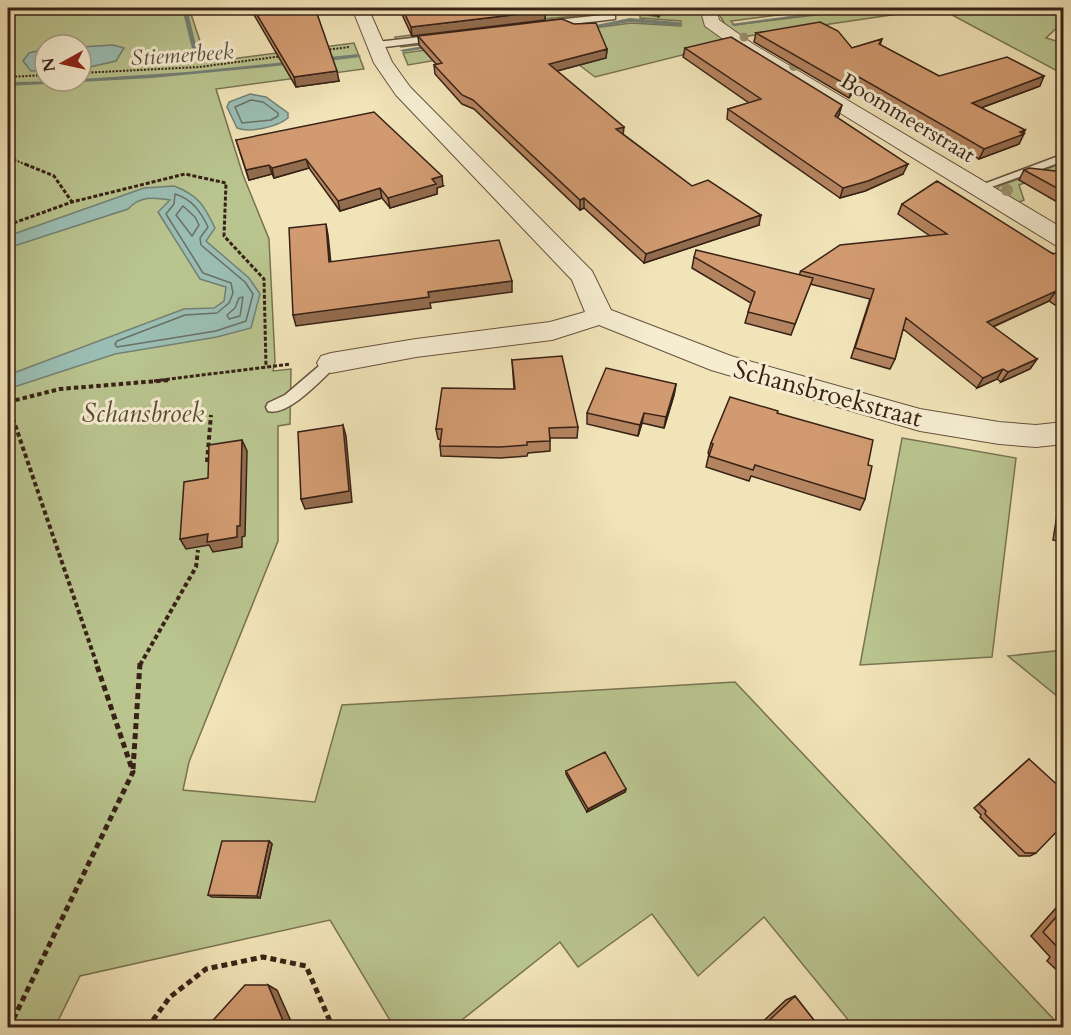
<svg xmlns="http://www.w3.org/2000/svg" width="1071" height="1035" font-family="Cardo,serif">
<rect width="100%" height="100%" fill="#f1e4b8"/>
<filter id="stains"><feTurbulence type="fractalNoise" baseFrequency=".00333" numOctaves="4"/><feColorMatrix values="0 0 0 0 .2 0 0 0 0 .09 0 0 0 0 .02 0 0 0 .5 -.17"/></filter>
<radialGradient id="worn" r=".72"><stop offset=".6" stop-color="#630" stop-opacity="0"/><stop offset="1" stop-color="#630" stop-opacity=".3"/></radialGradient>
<path fill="#b9c48f" stroke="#787352" stroke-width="1.5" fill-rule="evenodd" d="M8 8H189L207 62 354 43 364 69 216 89 243 175 269 239 275 361 273 371 291 369 290 424 278 426V541L189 762 183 790 315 802 342 705 735 682 1061 1027H854L764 917 698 976 652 914 578 967 560 942 453 1027H394L330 920 80 976 55 1027H8ZM45 45H81V81H45Z
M522 8H624L620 12 533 20 541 31 401 47 395 37 466 28Z
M665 8H700L704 21 730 43 595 77 548 41 408 65 403 53 631 23 681 26V21L640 18V14L659 17Z
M760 8H834L731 21 734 25 873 8H1063V22L1046 38 1063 43V74L939 8 748 36 743 39 726 26 717 11Z
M1063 163V168L1019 185 1024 200 1017 203 996 190 999 186Z
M902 438 1016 458 992 657 860 665Z
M1063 650V701L1008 656Z"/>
<path fill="#9bbeb4" stroke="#738075" stroke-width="1.5" d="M113 45 124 48 116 61 81 69V47Z
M45 49V70L31 71 23 61 29 53Z
M250 94 266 97 288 113V118C277 127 250 133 237 128L227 107 229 102Z
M174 186C198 195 204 205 215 228L206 241 249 278 260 294 251 328 217 337 115 354 8 389V375L184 309 214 308 224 301 226 287 200 279 158 212 170 200C153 197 140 196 128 209L8 248V236L144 188Z"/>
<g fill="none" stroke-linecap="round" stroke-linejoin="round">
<path stroke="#6a7065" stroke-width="1.5" d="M251 100 263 102 278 113V116L271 120 242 123 235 107Z
M175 194C192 199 201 212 208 227L200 238 201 245 245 282 253 294 246 321 216 331 117 347 115 344 117 341 185 315 217 313 229 303 233 293 231 283 203 273 166 214 174 204Z
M183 206 195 217 199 225 192 236 176 215Z
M243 297 240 316 229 319 227 315 235 308 239 298Z"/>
<path fill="#738075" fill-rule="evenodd" d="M182 8H187L200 62 195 61Z
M850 8H862L734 26 731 24Z
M630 18 679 22 682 24 679 26 630 22 584 30 581 28Z
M435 44 437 45V47L403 52 400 50Z
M358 54 361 56 360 57 320 62 317 60 320 58Z
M295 61 298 63 297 64 152 78 8 86V82L81 81V79L187 72Z"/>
<g stroke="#66523e" stroke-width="3">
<path id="service" d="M612 14 615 15V19L547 27 543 24 547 21Z
M438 35 441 36V40L377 48 372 45 377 42Z
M1064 154V161L983 190H975L973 188Z
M331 358 338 363 336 366C322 379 288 417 268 411L266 407 268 403 285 395 326 360Z"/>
</g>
<g stroke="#66523e" stroke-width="2">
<path id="minor" d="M352 8H368L392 62 410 87 592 271 611 310 731 356 920 409 999 422 1036 425 1064 422V444L1036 447 999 444 920 431 711 370 599 325 552 340 416 357 331 373 321 370 317 363 321 356 331 353 416 339 550 322 585 312 572 280 396 95 374 63Z
M700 8H716L719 20 753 44 1064 229V247L1055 245 741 52 705 26Z"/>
</g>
<path stroke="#382216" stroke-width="2" stroke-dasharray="2 1.5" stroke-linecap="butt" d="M326 50 349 47
M81 73 199 67 283 56
M8 77 45 75
M8 157 29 166"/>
<path stroke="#382216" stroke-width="3" stroke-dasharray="4 2" stroke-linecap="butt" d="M25 164 54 176 72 202
M8 225 72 202 185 174 226 183 224 236 264 279 266 367
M154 381 291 364"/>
<path stroke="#382216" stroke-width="4" stroke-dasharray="4.5 3" stroke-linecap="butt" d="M8 402 60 389 170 380
M8 404 97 665
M207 462 211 415
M140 665 196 567 198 550"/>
<path stroke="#382216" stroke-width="5" stroke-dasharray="6 4" stroke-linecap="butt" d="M133 769 140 663
M9 1028 133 772 96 663
M147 1028 170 997 206 969 263 957 306 966 333 1028"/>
<use href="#service" fill="#f6edd1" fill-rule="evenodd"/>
<use href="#minor" fill="#f6edd1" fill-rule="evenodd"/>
</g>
<g fill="#9d8f6f">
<circle cx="744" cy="37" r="4.5"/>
<circle cx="794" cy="66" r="5"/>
<circle cx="1007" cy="190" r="6"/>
</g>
<path fill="#b48460" stroke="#382216" stroke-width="1.5" d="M250 8H315L339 81 296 87Z
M399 8H538L545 11V20L412 36Z
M624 8H664L659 16 624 11Z
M756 33 852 48 882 39 880 45 939 76 1040 86 981 108 1025 130 1019 144 979 159 856 87 849 98 754 42Z
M418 36 607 49 606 58 557 71 623 134 692 186 759 225 644 263 584 208 580 210 474 109 462 104 435 74 434 65 436 64 419 45Z
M685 48 839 115 837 118 903 174 865 191 840 198 727 119 728 109 749 103 683 57Z
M236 140 443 186 437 188V194L390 208 382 198 340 211 309 168 274 178 272 174 249 180Z
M1024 170 1064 172V206L1019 180Z
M902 204 1064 257V311L1049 301 993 327 1037 359 1030 369 1001 382 997 379 977 388 903 329 895 359 890 369 851 358 870 299 810 284 791 335 745 323 751 303 692 268 694 257 799 275 801 271 930 236 898 214Z
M512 360 578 427 577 438H550V451L528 453 527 456 501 458 441 456 440 446 441 440 438 439 436 429 514 389Z
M676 384 674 395 664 428 642 423 638 436 587 424V413Z
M777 413 868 465 865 499 860 510 751 476 749 481 706 467 709 454 708 453 711 443Z
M1064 492V543L1053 540 1060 496Z
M1029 759 1036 853 1030 856H1019L980 817 981 815 974 808Z
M566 771 625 792 587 812 566 774Z
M269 841 272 844 260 898 212 897 208 895Z
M1064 899V977L1047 961 1050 957 1031 936Z
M795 996 820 1028H756L786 1000Z"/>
<path fill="#926c4e" stroke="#382216" stroke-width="1.5" d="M661 8H664L659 16V11Z
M545 11V20L412 36 411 27Z
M607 49 606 58 549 73V64Z
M337 71 339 81 296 87 294 77Z
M1044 76 1040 86 967 113 972 103Z
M859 77 856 87 849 98 852 88Z
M842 105 839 115 832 126 835 116Z
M624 127 623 136 616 129Z
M1025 130 1022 135 1024 134 1019 144 979 159 984 149Z
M306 159 309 168 274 178 272 168Z
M908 164 903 174 865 191 840 198 843 188Z
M269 165 272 174 249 180 246 170Z
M442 176 443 186 437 188V194L390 208 388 198 432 179Z
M380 188 382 198 340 211 338 201Z
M584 198V208L580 210V200Z
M761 215 759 225 644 263 646 254Z
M326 224 328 235 332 273 329 262Z
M512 281V292L430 303 431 308 296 326 293 315 428 292Z
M1056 291 1049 301 981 332 987 322Z
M1037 359 1030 369 1001 382 1008 372Z
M1003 369 997 379 977 388 983 378Z
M676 384 674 395 664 428 666 417Z
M644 413 642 423 638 436 640 425Z
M343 425 346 436 352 502 305 509 301 499Z
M242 440 247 451 245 536 242 537V547L213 552 209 545 186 549 180 539 237 526Z
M626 789 625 792 587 812 588 809Z
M269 841 272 844 260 898 257 896Z
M268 985 277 990 294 1028H286Z"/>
<path fill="#d19a70" stroke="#382216" stroke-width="1.5" d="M253 8H315L337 71 294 77Z
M402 8H538L545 11 411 27Z
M636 8H661L659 11Z
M562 19 574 24 596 23 607 49 549 64 624 127 616 129 692 186 708 180 761 215 646 254 584 198 580 200 473 100 462 95 434 65 442 63 418 36Z
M820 22 838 31 852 48 882 39 879 44 939 76 1007 57 1044 76 972 103 1025 130 1020 132 1024 134 984 149 859 77 852 88 756 33Z
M731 37 842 105 835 116 908 164 868 181 843 188 728 109 761 99 685 48Z
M374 112 442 176 432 179 436 184 388 198 380 188 338 201 306 159 272 168 269 165 246 170 236 140Z
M1029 168 1064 172V192L1024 170Z
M937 181 1053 254 1056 253 1064 257V296L1056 291 987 322 1037 359 1008 372 1003 369 983 378 906 318 895 359 855 348 874 289 801 271 840 245 947 234 902 204Z
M326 224 329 262 499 240 512 281 428 292 429 297 293 315 289 228Z
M696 250 813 278 795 324 748 312 755 292 694 257Z
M562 356 578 427 549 428 550 441 527 442V445L500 447 440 446 442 429H436L442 388 515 389 512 360Z
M606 368 676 384 666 417 644 413 640 425 587 413Z
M730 397 778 411 777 413 873 440 868 465 872 466 865 499 755 465 753 470 709 456 713 444 711 443Z
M343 425 349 491 301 499 298 432Z
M242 440 240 526H237V537L207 542 208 534 180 539 184 482 208 478 209 445Z
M605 752 626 789 588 809 566 771Z
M1029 759 1064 791V824L1036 853H1025L985 814 986 811 979 804Z
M222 841H269L257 896 208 895Z
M1064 908V961L1060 957 1063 953 1043 932Z
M245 985H268L286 1028H206Z
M795 996 820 1028H761Z"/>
<g text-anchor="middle" stroke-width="6" stroke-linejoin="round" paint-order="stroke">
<g font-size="22" font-style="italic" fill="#565145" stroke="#f6edd1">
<text transform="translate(182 54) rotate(-4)" y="8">Stiemerbeek</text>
</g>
<g font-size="22" fill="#382216" stroke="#f6edd1">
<text transform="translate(908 117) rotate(31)" y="8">Boommeerstraat</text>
</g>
<g font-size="26" fill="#382216" stroke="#f6edd1">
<text transform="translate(828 393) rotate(15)" y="9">Schansbroekstraat</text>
</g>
<g font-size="26" font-style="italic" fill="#584a34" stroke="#f6edd1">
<text x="143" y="422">Schansbroek</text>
</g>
</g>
<rect width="1071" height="1035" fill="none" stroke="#f1e4b8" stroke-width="30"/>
<rect x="9" y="9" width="1053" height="1017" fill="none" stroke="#382216" stroke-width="3"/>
<rect x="15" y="15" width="1041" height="1005" fill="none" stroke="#382216" stroke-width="1.5"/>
<g transform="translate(63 63) rotate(262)"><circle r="28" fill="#f6edd1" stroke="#aa9c86" stroke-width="1.5"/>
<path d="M0-4.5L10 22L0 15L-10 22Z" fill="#8f2418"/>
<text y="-9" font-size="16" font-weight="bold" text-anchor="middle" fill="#382216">N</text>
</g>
<rect width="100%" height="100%" filter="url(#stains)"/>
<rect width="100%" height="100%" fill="url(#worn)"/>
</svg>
